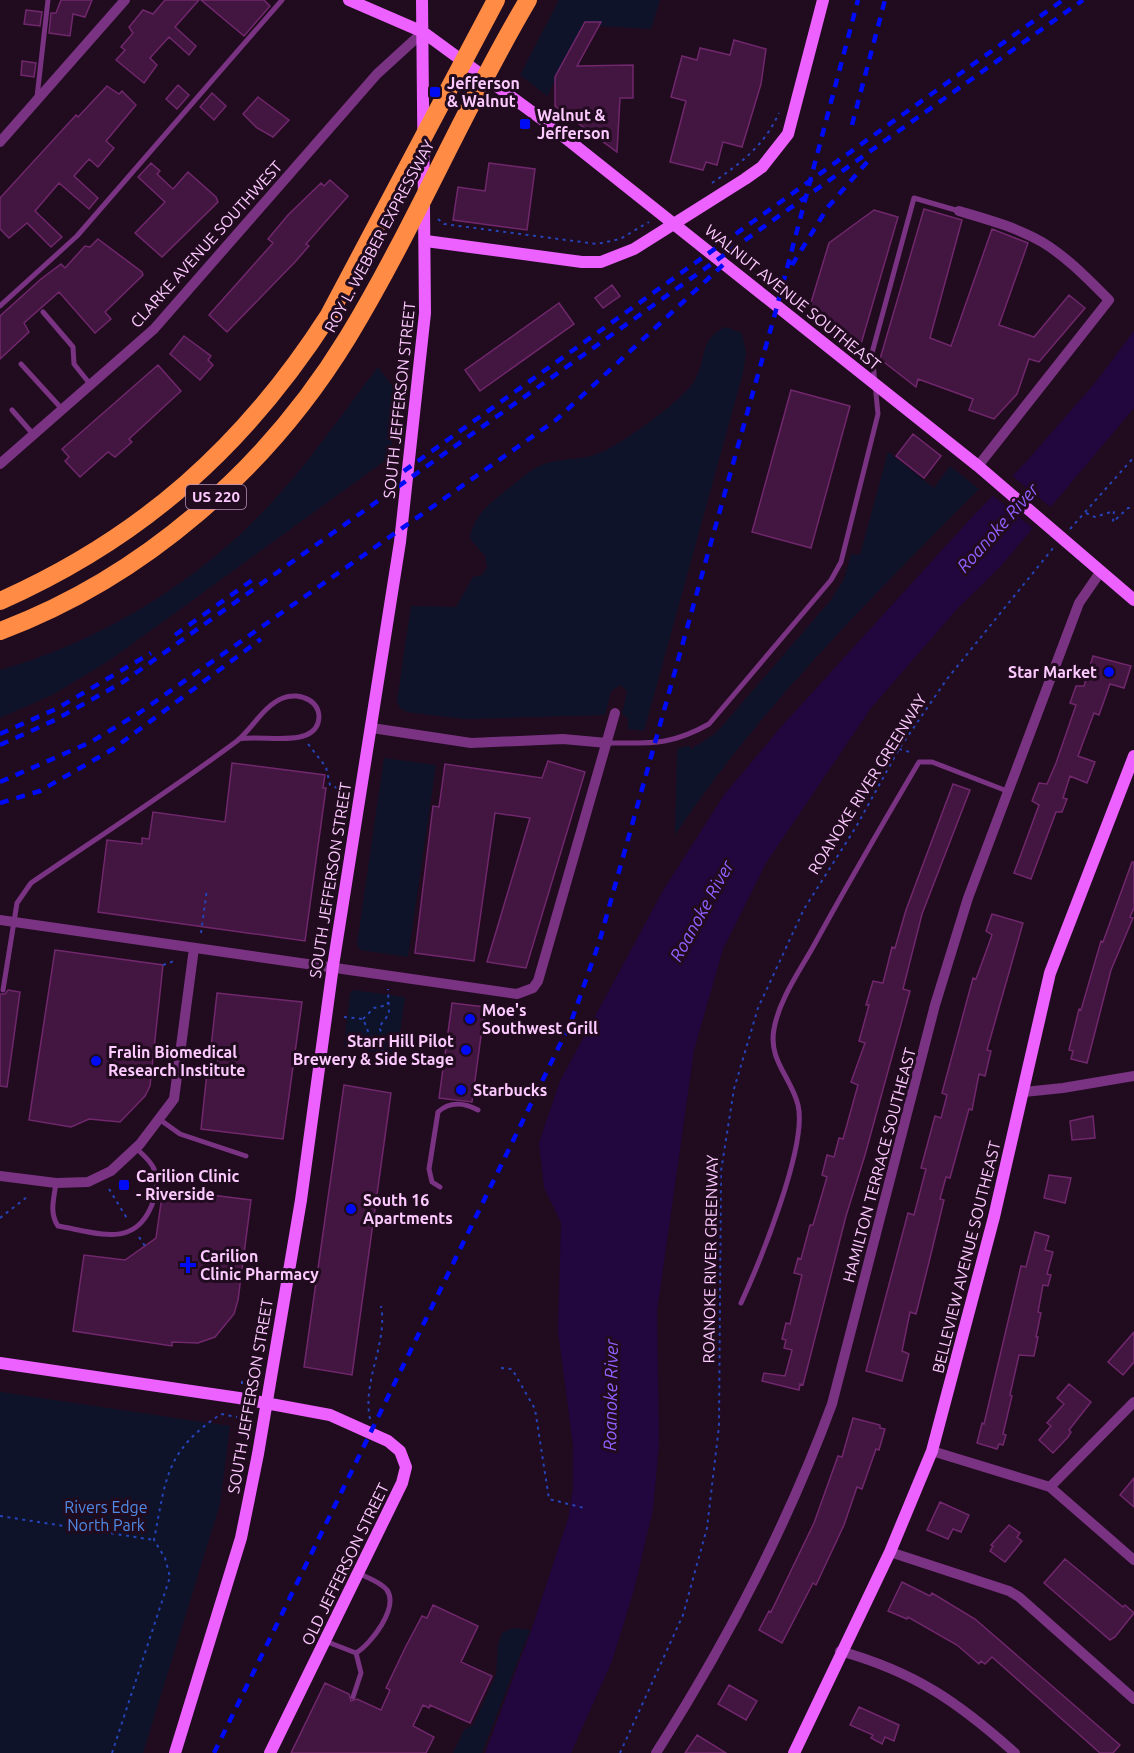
<svg xmlns="http://www.w3.org/2000/svg" width="1134" height="1753" font-family="Ubuntu,sans-serif">
<rect width="100%" height="100%" fill="#200b1f"/>
<path fill="#0e132a" d="M559 0H660L651 29 584 25 547 96 520 75Z
M725 327 742 333 746 353 743 373 644 731 628 729V718L622 714 627 691 620 685 611 691 605 715 464 719 407 712 400 708 397 701 411 606 456 607 473 577 482 575 487 567 485 556 470 539C473 513 495 500 514 484 524 476 532 468 544 464 563 457 584 461 602 452 625 441 679 403 693 383 708 361 697 341 725 327Z
M378 367 397 392 390 457 110 660 54 694 0 718V670C93 644 188 588 256 519 302 473 339 418 378 367Z
M888 452 934 488 950 466 979 489C871 598 760 707 675 835L677 749 689 745 691 749 716 733 830 601 844 579 851 554 860 555Z
M384 758 436 765 408 957 360 950 357 944Z
M353 990 405 997 397 1055 344 1047 350 993Z
M0 1392 230 1426 220 1504 143 1753H0Z
M512 1628 530 1630 482 1753H453L464 1730 473 1725 496 1675 498 1645 502 1633Z"/>
<path fill="#22063e" d="M1134 331V408L1000 567 957 609 871 708 766 863 723 949 694 1050 657 1311 659 1444 653 1509 634 1590 612 1661 571 1753H485L532 1628 568 1519 573 1490V1445L558 1331 561 1223 544 1187 539 1143 560 1081 664 889 724 795 781 727 973 516 1026 462 1095 383Z"/>
<path fill="#200b1f" d="M1010 474 1053 509 1035 530 991 494Z"/>
<path fill="#421640" stroke="#70276c" stroke-width="1.5" d="M61 0H92L85 17 73 14 70 36 49 33 51 13H56Z
M165 0H199L175 27 196 46 189 55 169 37 150 58 157 65 144 83 116 60 125 50 121 47 133 33 129 27 143 10 153 14Z
M201 0H264L270 6 244 36Z
M26 10 42 12 40 26 24 24Z
M585 22H601L577 66 633 65V98H620L617 152 555 106V77Z
M734 40 766 49 761 84 742 147 723 142 717 165 706 162 703 170 670 162 686 101 671 97 682 56 697 60 700 48 730 55Z
M22 61 36 63 34 77 21 75Z
M178 85 189 95 177 109 166 99Z
M107 86 119 94 122 91 136 105 106 141 114 148 98 167 89 159 74 176 98 198 89 209 59 183 35 211 62 237 51 247 27 223 9 238 0 229V198L76 115 78 117Z
M212 93 226 106 214 120 200 107Z
M258 97 289 120 273 137 257 128 243 114Z
M151 163 160 171 157 174 173 189 188 172 216 197 218 202 162 257 135 233 165 202 138 177Z
M489 163 535 169 527 230 453 220 458 187 485 191Z
M330 180 348 196 306 244 309 246 295 262 227 332 209 315 273 243 268 239 288 215 321 183 324 186Z
M924 209 962 220 930 338 951 346 992 229 1028 243 999 325 1034 337 1069 295 1085 308 1039 362 1029 359 1017 394 994 419 969 410 973 399 918 379 916 387 880 359Z
M874 210 898 217 861 344 810 306 829 243Z
M98 239 142 272 143 275 105 312 111 319 95 333 59 292 24 323 29 332 0 359V316L41 279 61 264 65 268 85 246 90 247Z
M612 285 620 296 603 308 595 298Z
M559 303 574 324 480 391 465 370Z
M184 336 211 356 208 360 213 365 200 380 170 354Z
M158 365 181 391 129 439 132 442 115 457 108 452 80 477 65 461 69 457 62 449Z
M791 390 850 406 811 548 752 532Z
M913 434 941 456 924 478 896 456Z
M1093 656 1131 666 1124 688 1110 684 1099 715 1094 713 1078 756 1095 762 1087 783 1070 776 1063 798 1067 799 1062 812H1056L1031 879 1014 873 1039 805 1032 801 1039 783 1047 784 1056 763 1076 705 1070 703 1076 686H1084Z
M548 761 585 772 526 968 487 962 530 818 495 813 474 961 415 953 433 806 439 807 445 764 542 778Z
M232 763 325 775 323 788H326L305 941 98 912 107 840 142 844V838L149 839 153 812 225 822Z
M953 784 970 790 922 914 903 989 910 991 865 1155 846 1216 803 1385 800 1384 799 1390 762 1381 764 1373 785 1376 792 1350 784 1348 786 1340 782 1339 786 1323 790 1324 802 1275 794 1273 798 1258 801 1259 810 1225H813L827 1177 822 1175 827 1155 834 1157 839 1138 843 1139 858 1085 851 1082 865 1043 859 1041 869 1005H866L873 981 883 983 892 947 895 948 906 910Z
M1132 862H1134V908L1130 917 1133 918 1111 970 1087 1063 1071 1059 1073 1051 1069 1050 1079 1009 1081 1010 1101 941 1103 942Z
M992 914 1023 923 987 1050 991 1051 985 1076 979 1074 972 1110 969 1109 950 1178 946 1177 940 1199 944 1200 929 1262 916 1314 910 1312 902 1351 909 1354 902 1381 866 1371 908 1213 914 1215 926 1169 921 1168 935 1116 941 1118 947 1095 942 1093 973 978 976 979 992 935 986 931Z
M55 950 163 965 150 1086 145 1096 120 1122 89 1119 71 1127 29 1120Z
M8 990 20 992 7 1087 0 1086V994H5Z
M217 993 302 1002 283 1139 201 1129 207 1072 216 1073 219 1048 211 1047Z
M452 1003 485 1007 472 1102 439 1098Z
M344 1085 391 1093 352 1375 304 1367Z
M1093 1116 1095 1138 1072 1140 1070 1121Z
M1049 1175 1071 1178 1065 1203 1044 1198Z
M163 1189 251 1200 238 1300 234 1314 215 1337 198 1343 172 1342V1346L73 1331 84 1255 125 1260 156 1238Z
M1035 1232 1049 1236 1045 1250 1053 1252 1047 1274 1051 1275 1048 1286 1043 1285 1038 1312 1041 1313 1036 1337H1038L1034 1356 1019 1355 1010 1395 1012 1396 1003 1434 1006 1435 1003 1445 999 1444 997 1449 977 1443 982 1423 984 1424 1021 1266 1026 1267Z
M1134 1332V1362L1123 1375 1108 1362Z
M1069 1384 1091 1402 1069 1430 1071 1432 1068 1437 1053 1453 1039 1440 1051 1426 1047 1423 1064 1404 1057 1398Z
M853 1418 880 1425V1428L885 1429 879 1450 876 1449 862 1489 857 1487 844 1525 816 1585 813 1583 782 1643 759 1630 769 1611 771 1612 814 1523 838 1456 842 1457Z
M1134 1478V1507L1120 1495Z
M940 1502 969 1515 961 1532 953 1529 948 1539 927 1530Z
M1009 1525 1020 1533 1017 1537 1022 1541 1005 1562 990 1551 993 1546 991 1545Z
M1065 1559 1123 1607 1125 1605 1134 1613 1115 1637 1110 1640 1044 1583Z
M902 1582 930 1596 932 1593 975 1619 1120 1745 1113 1753H1100L992 1657 985 1664 981 1661 979 1664 957 1645 908 1617 907 1619 888 1611Z
M433 1605 478 1626 461 1662 492 1676 470 1723 430 1705 429 1708 423 1705 413 1726 434 1737 426 1753H291L325 1683 349 1694 351 1701 357 1699 381 1710 390 1690 386 1688 406 1646 422 1616 427 1618Z
M729 1685 757 1701 746 1720 718 1704Z
M859 1707 899 1725 894 1741 885 1737 882 1744 871 1738 873 1735 850 1725Z
M697 1735 726 1753H685Z"/>
<g fill="none" stroke-linecap="round" stroke-linejoin="round">
<path stroke="#2643b8" stroke-width="2" stroke-dasharray="3 4.5" stroke-linecap="butt" d="M712 183C741 163 764 146 779 113
M438 219 444 224 597 244 620 239 649 222
M1086 513 1095 517 1114 511 1113 522 1128 508H1134
M1070 529 1134 457
M308 744 326 767 330 785 344 791
M899 749 913 753
M201 933 207 889
M163 965 174 961
M344 1017 363 1019 370 1036 384 1049
M363 1019 374 1008 387 1005 388 1002
M382 1053 384 1038 379 1027 389 1014 388 989
M109 1189 128 1220
M0 1218 27 1197
M139 1237 145 1246
M501 1368 512 1369 535 1409 549 1499 584 1508
M242 1384V1380L251 1381
M370 1419C362 1380 388 1344 381 1306
M0 1516 154 1540
M112 1753 170 1577 165 1558 154 1540C166 1479 165 1451 221 1414L237 1417
M620 1753 683 1615 707 1528 719 1426 721 1171 734 1089 758 1008 804 909 856 827 899 749 947 679 1054 547"/>
<path stroke="#7a3382" stroke-width="5" d="M37 97 48 0
M0 306 77 236 282 0
M43 312 73 347 74 364 90 384
M21 364 62 409
M12 410 33 434
M607 743C650 743 670 746 709 724L831 580 841 562 878 414 872 353 914 198 959 211
M3 990 17 903 31 883C100 836 170 791 237 741 253 728 263 706 283 698 300 691 324 702 318 723 310 748 261 734 239 739
M159 1119 180 1134 246 1156
M56 1183C54 1198 49 1213 58 1226 78 1229 108 1239 127 1232 149 1224 162 1190 154 1169 151 1161 142 1154 136 1148
M440 1187 432 1182 429 1169 438 1112C450 1101 465 1103 478 1110
M741 1303C759 1264 808 1145 798 1105 791 1077 768 1060 774 1029 779 1000 799 972 813 947 847 885 883 823 919 762H932L1007 791
M325 1641 356 1653 361 1673 353 1697
M356 1653C371 1644 399 1608 387 1590 381 1582 366 1577 358 1573"/>
<path stroke="#7a3382" stroke-width="10" d="M0 142 125 0
M959 211C986 219 1016 227 1042 242 1067 257 1088 279 1109 300L978 466
M0 464 154 329 377 74 423 32
M372 728 471 743 563 739 607 743
M0 920 517 994 533 988 538 981 615 713
M1024 1092 1063 1088 1134 1076
M0 1176 56 1183 88 1182 111 1171 140 1144 174 1099 194 948
M932 1451 1050 1487 1134 1560
M1050 1487 1134 1402
M890 1552 1009 1591 1019 1597 1134 1699
M840 1651C915 1672 958 1702 1015 1753
M656 1753C726 1643 787 1526 832 1404L935 1005 968 898 1079 603 1101 571"/>
<path stroke="#ec61ff" stroke-width="12" d="M349 0 423 32 543 120 978 466 1134 600
M426 241 582 262H601L634 249 745 179 762 167 788 134 823 0
M0 1363 239 1398 330 1415 388 1441 400 1451 406 1467 402 1483 270 1753
M175 1753 241 1538 258 1454 301 1200 333 966 400 542 425 313 422 0
M794 1753 890 1552 932 1451 994 1217 1050 973 1134 756"/>
<path stroke="#ff8b45" stroke-width="18" d="M0 601C142 538 245 446 329 315L496 0
M0 631C144 577 268 468 348 337 414 228 463 110 528 0"/>
<path stroke="#000bf5" stroke-width="4.5" stroke-dasharray="9 8" stroke-linecap="butt" d="M852 125 885 0
M792 265 828 207 868 161
M390 481 1063 0
M175 635 258 576
M0 734 58 708 151 653
M0 745 55 720 123 682 1083 0
M0 782 91 742 139 713 556 420 725 263
M0 803 40 791 113 749 261 639
M214 1753 571 1022 599 943 776 310 858 0"/>
</g>
<g fill="#000bf5" stroke="#200b1f" stroke-width="2">
<rect x="429" y="86" width="12" height="12" rx="3"/>
<rect x="519" y="118" width="12" height="12" rx="3"/>
<circle cx="1109" cy="672" r="6"/>
<circle cx="470" cy="1019" r="6"/>
<circle cx="466" cy="1050" r="6"/>
<circle cx="96" cy="1061" r="6"/>
<circle cx="461" cy="1090" r="6"/>
<rect x="118" y="1179" width="12" height="12" rx="3"/>
<circle cx="351" cy="1209" r="6"/>
<path d="M185 1256h6v6h6v6h-6v6h-6v-6h-6v-6h6z"/>
</g>
<g text-anchor="middle" stroke-width="6" stroke-linejoin="round" paint-order="stroke">
<rect fill="#200b1f" stroke="#bb91bc" stroke-width="1.5" x="186" y="485" width="60" height="24" rx="4.5"/>
<g font-size="15" font-weight="bold" fill="#fdcaff">
<text x="216" y="502">US 220</text>
</g>
<g font-size="16" font-weight="bold" fill="#fdcaff" stroke="#200b1f" text-anchor="start">
<text x="447" y="89">Jefferson<tspan x="447" dy="18">&amp; Walnut</tspan></text>
<text x="537" y="121">Walnut &amp;<tspan x="537" dy="18">Jefferson</tspan></text>
<text x="1097" y="678" text-anchor="end">Star Market</text>
<text x="482" y="1016">Moe's<tspan x="482" dy="18">Southwest Grill</tspan></text>
<text x="454" y="1047" text-anchor="end">Starr Hill Pilot<tspan x="454" dy="18">Brewery &amp; Side Stage</tspan></text>
<text x="108" y="1058">Fralin Biomedical<tspan x="108" dy="18">Research Institute</tspan></text>
<text x="473" y="1096">Starbucks</text>
<text x="136" y="1182">Carilion Clinic<tspan x="136" dy="18">- Riverside</tspan></text>
<text x="363" y="1206">South 16<tspan x="363" dy="18">Apartments</tspan></text>
<text x="200" y="1262">Carilion<tspan x="200" dy="18">Clinic Pharmacy</tspan></text>
</g>
<g font-size="16" fill="#fdcaff" stroke="#200b1f">
<text transform="translate(379 236) rotate(-62)" y="6">ROY L. WEBBER EXPRESSWAY</text>
<text transform="translate(206 244) rotate(-48)" y="6">CLARKE AVENUE SOUTHWEST</text>
<text transform="translate(793 297) rotate(39)" y="6">WALNUT AVENUE SOUTHEAST</text>
<text transform="translate(399 400) rotate(-84)" y="6">SOUTH JEFFERSON STREET</text>
<text transform="translate(867 784) rotate(-58)" y="6">ROANOKE RIVER GREENWAY</text>
<text transform="translate(330 880) rotate(-81)" y="6">SOUTH JEFFERSON STREET</text>
<text transform="translate(879 1165) rotate(-75)" y="6">HAMILTON TERRACE SOUTHEAST</text>
<text transform="translate(966 1257) rotate(-76)" y="6">BELLEVIEW AVENUE SOUTHEAST</text>
<text transform="translate(710 1259) rotate(-89)" y="6">ROANOKE RIVER GREENWAY</text>
<text transform="translate(250 1396) rotate(-80)" y="6">SOUTH JEFFERSON STREET</text>
<text transform="translate(345 1564) rotate(-64)" y="6">OLD JEFFERSON STREET</text>
</g>
<g font-size="16" fill="#4f8be6" stroke="#200b1f">
<text x="106" y="1513">Rivers Edge<tspan x="106" dy="18">North Park</tspan></text>
</g>
<g font-size="18" font-style="italic" fill="#9360ff" stroke="#200b1f">
<text transform="translate(998 528) rotate(-48)" y="6">Roanoke River</text>
<text transform="translate(702 911) rotate(-61)" y="6">Roanoke River</text>
<text transform="translate(611 1395) rotate(-89)" y="6">Roanoke River</text>
</g>
</g>
</svg>
